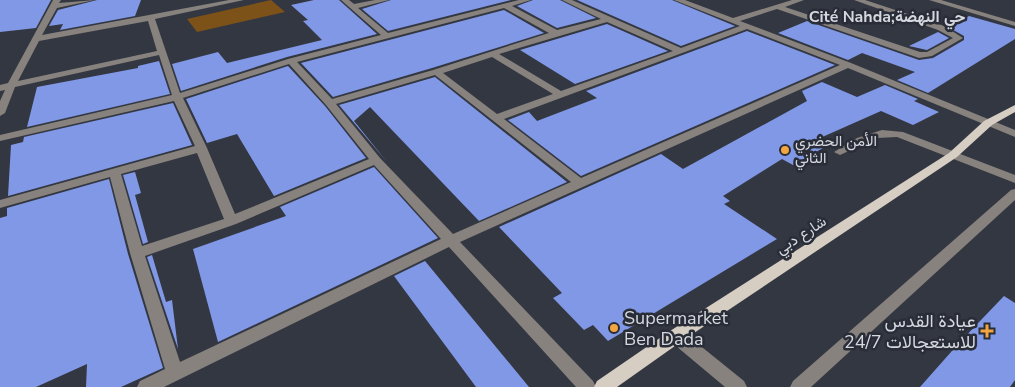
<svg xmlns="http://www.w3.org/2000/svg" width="1015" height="387" font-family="'Nunito Sans',Vazirmatn,sans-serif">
<rect width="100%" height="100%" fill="#333742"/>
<path fill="#7d5218" d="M271 0 285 12 197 32 187 19Z"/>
<path fill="#8198e7" d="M0 0H51L36 28 0 32Z
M97 0H141L135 16 60 30 63 24 49 26 58 10Z
M314 0H339L377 34 287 57 181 91 172 64 218 52 227 63 322 40 303 21 308 20 291 5Z
M391 0H511L388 31 362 9Z
M533 0H560L596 18 557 28 517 6Z
M577 0H672L735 26 681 46Z
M504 10 544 33 432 68 333 97 301 63Z
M969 16 1015 29V39L928 93 897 80 915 72 862 53 848 60 778 33 807 21 919 60 933 58 964 40V36L948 27Z
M607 24 668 51 575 84 520 50Z
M747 31 835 65 581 176 508 120 529 112 537 121 597 98 586 91Z
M938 32 949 38 927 50 909 46Z
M159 61 170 94 27 127 37 87 138 68V66Z
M288 66 325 106 366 158 274 196 237 134 207 143 186 99Z
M435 77 567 182 479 221 370 107 354 121 387 162 339 105Z
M822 82 857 97 885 85 918 99 914 101 939 112 913 125 881 111 811 142 823 148 793 165 782 159 723 196 730 201 724 204 777 239 608 341 593 325 584 330 553 298 562 293 499 227 661 154 683 169 807 101 802 91Z
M173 103 192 145 8 196 11 145 23 142 24 137Z
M374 167 438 238 218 342 193 249 286 216 280 207Z
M135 172 141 193 135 195 148 242 143 244 123 175Z
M109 179 128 254 163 368 121 387H86L87 364 36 387H0V218L7 216V208Z
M152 255 166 302 172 300 178 349 147 257Z
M425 261 529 387H476L394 276Z
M1004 296 1015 303V380L1010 387H920L959 343Z"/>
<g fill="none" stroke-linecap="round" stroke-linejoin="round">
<path fill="#87827d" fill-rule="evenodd" d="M53 0H61L59 3 95 0 57 8 42 35 229 0H244L155 19 180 93 288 59 381 35 341 0H349L354 4 375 0H389L358 8 388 33 519 0H531L512 6 557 30 601 19 562 0H572L681 48 740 26 674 0H685L733 18 792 0H804L785 7 920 52H927L953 38 938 30 854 0H865L944 26 963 38 932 56 919 58 777 9 740 21 851 63 1015 130V137L848 68 460 242 593 381 596 387H576L449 247 164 387H137L140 381 165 369 130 253 110 177 0 208V200L195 146 174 101 0 141V135L172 95 159 55 15 87 5 113 0 116V101L5 90 0 91V85L8 83ZM504 8 549 33 433 70 332 99 297 62ZM148 21 157 51 18 81 39 41ZM607 22 673 51 561 91 499 54ZM747 29 840 65 581 178 504 119ZM492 57 553 94 497 114 443 73ZM289 64 326 105 369 159 235 214 207 148 183 98ZM435 75 571 182 453 234 380 158 336 104ZM197 153 224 219 142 246 121 174ZM374 165 441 239 180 362 145 256 236 224Z
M929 0H941L1015 22V26Z
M882 130 903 132 1015 175V183L897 137 877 138 840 155 834 152 857 138Z
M1015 189V200L811 387H790L793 381 1011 190Z
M676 329 682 331 744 381 747 387H725L670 341 668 336 670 331Z"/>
<path fill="#d6cdc3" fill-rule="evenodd" d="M1015 105V112L992 125 957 157 682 341 617 387H594L597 381 670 331 949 153 984 121Z"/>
</g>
<g fill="#f2a541" stroke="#292d37" stroke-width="2">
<circle cx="785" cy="150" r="5"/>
<circle cx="614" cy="328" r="5"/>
<path d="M984.5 323.5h5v5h5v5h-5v5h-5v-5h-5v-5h5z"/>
</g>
<g text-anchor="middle" stroke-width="5" stroke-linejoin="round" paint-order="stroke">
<g font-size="15" fill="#d5d8df" stroke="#292d37" text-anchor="start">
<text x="795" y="146">الأمن الحضري<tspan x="795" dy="17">الثاني</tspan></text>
</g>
<g font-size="15" fill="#d5d8df" stroke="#292d37">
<text transform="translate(801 235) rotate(-33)" y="5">شارع دبي</text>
</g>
<g font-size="16" font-weight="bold" fill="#d5d8df" stroke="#292d37">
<text x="887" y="22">Cité Nahda;حي النهضة</text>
</g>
<g font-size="18" fill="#d5d8df" stroke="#292d37" text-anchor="start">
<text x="624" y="324">Supermarket<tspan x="624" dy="21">Ben Dada</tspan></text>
<text x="976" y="327" text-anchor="end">عيادة القدس<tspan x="976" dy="21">للاستعجالات 24/7</tspan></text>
</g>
</g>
</svg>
